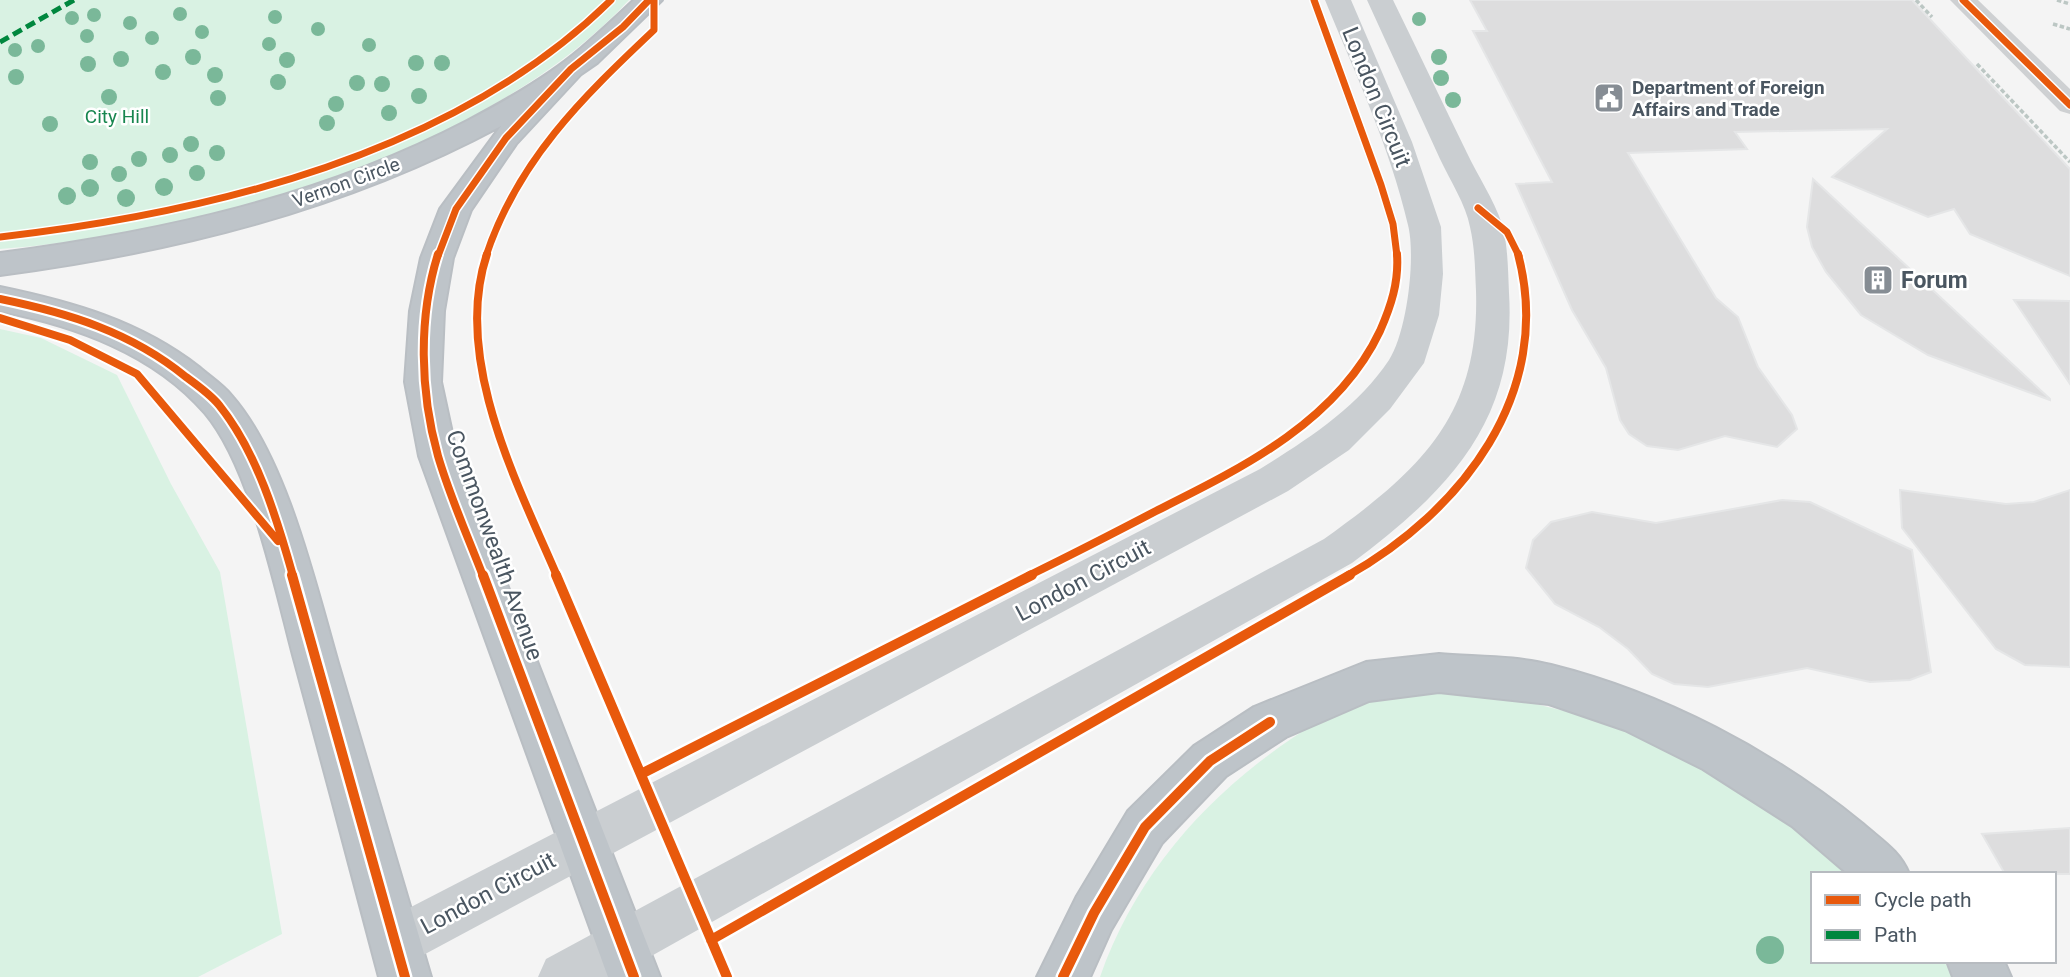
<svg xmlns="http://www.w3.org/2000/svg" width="2070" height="977" font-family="Roboto,sans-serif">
<rect width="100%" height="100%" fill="#f4f4f4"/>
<path fill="#d9f2e3" d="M0 0H629C488 152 202 235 0 249Z
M0 329 41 338 117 375 171 484 220 572 282 934 198 977H0Z
M1430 692 1502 696 1606 721 1663 745 1722 776 1788 820 1856 874H1813V961H1943L1957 977H1100C1135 877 1204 798 1291 739 1316 722 1342 706 1371 697 1389 691 1412 693 1430 692Z"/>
<path fill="#ddddde" stroke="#e5e6e7" stroke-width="2" d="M1470 0H1912L2070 169V276L1970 234 1954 209 1928 217 1832 177 1887 129 1735 132 1747 149 1628 153 1716 298 1738 317 1758 367 1792 415 1797 429 1777 447 1725 436 1678 450 1647 446 1629 434 1620 420 1606 368 1572 310 1516 184 1552 182 1473 31H1487Z
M1813 179 2050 399V400L1928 355 1861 315 1826 272 1812 247 1807 227Z
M2014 300 2070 301V384Z
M1900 490 2006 504 2034 502 2070 490V667L2025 665 1996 649 1902 528Z
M1782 500 1810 502 1912 550 1931 672 1910 680 1870 682 1807 668 1708 687 1674 684 1652 674 1628 649 1599 627 1555 604 1526 568 1533 540 1551 522 1592 512 1656 523Z
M2070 828V874H2005L1982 834Z"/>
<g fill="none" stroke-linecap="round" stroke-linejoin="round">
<g stroke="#b9bec3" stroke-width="4">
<path id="highway" d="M634 0H662L597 63 581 74 516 144 471 210 453 258 444 311 441 382 457 456 660 977H608L419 456 405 382 410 311 421 258 440 209 501 126C344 210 175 252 0 275V253C162 232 321 197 467 121 505 101 546 78 579 50 598 34 616 17 634 0Z
M0 287C72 302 140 321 199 367 209 376 222 384 231 395 286 457 315 583 338 663 369 767 400 872 431 977H379C351 870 322 762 293 655 275 587 250 466 205 413 153 353 75 326 0 311Z
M1439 654C1474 657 1517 656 1551 665 1663 693 1774 751 1863 824 1881 840 1900 851 1909 874H1848L1792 826 1703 769 1625 730 1549 704 1439 692 1369 701 1286 737 1226 776 1162 843 1111 930 1090 977H1037L1077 896 1128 811 1194 746 1254 707 1351 668 1366 662Z
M1947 961H2004L2011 977H1953Z"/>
</g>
<path stroke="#bcc7c4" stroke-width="3.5" stroke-dasharray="4.5 2.5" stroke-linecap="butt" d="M1916 0 1932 17
M2057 0 2070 4
M2053 24 2070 29
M1977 64 2070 162"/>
<path fill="#ced0d2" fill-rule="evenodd" d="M1950 0H1978L2070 89V114L2060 111Z"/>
<path fill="#caced1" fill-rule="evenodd" d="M1325 0H1351L1412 142 1441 227 1443 274 1439 315 1424 363 1390 409 1349 450 1288 491 414 960 396 967 378 960 371 942 378 924 1260 469C1308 439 1357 408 1389 360 1407 332 1416 257 1408 225 1390 147 1355 73 1325 0Z
M1367 0H1393C1418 51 1442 102 1467 153 1478 176 1494 200 1502 224 1508 245 1508 271 1509 293 1517 422 1448 491 1352 563L614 977H538L546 959 1324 539C1419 471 1480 417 1476 291 1475 270 1475 248 1470 227 1466 205 1450 180 1440 159 1416 106 1391 53 1367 0Z"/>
<use href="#highway" fill="#bec4c9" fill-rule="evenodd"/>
<path stroke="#00873e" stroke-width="5" stroke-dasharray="10 5" stroke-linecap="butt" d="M0 42 74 0"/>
<g stroke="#fff" stroke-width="10">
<path id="cycleway-far2" d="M1314 0 1381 185 1393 224 1397 256
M1963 0 2070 105
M1478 208 1507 232 1519 256
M0 237C211 213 455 154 611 0
M438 256 456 209 506 138 571 69 623 27 649 0
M486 256C518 160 582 98 654 30V0"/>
</g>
<g stroke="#fff" stroke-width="12">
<path id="cycleway-far1" d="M438 254C418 318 420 392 438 456 450 497 468 537 483 576
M487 254C452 358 517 483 557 576
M0 299C68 313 131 332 186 377 197 385 210 394 219 405 257 452 277 519 293 576
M0 318 70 340 137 374 278 541
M1028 576C1071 555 1114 533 1156 511 1242 468 1337 422 1380 331 1391 306 1399 282 1397 254
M1347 576C1461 512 1555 393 1518 254"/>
</g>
<g stroke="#fff" stroke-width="15">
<path id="cycleway" d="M292 575 405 977
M483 575 634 977
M556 575 727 977
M641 774 1032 575
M711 940 1350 575
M1063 977 1094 913 1145 827 1210 761 1270 722"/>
</g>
<use href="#cycleway-far2" stroke="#e8590c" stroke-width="7"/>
<use href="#cycleway-far1" stroke="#e8590c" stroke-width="8"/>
<use href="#cycleway" stroke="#e8590c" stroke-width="10"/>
</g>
<g fill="#7ab899">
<circle cx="180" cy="14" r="7"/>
<circle cx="94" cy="15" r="7"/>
<circle cx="275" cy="17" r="7"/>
<circle cx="72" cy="18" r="7"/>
<circle cx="1419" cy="19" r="7"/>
<circle cx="130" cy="23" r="7"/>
<circle cx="318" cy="29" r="7"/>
<circle cx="202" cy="32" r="7"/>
<circle cx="87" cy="36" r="7"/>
<circle cx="152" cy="38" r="7"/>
<circle cx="269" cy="44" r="7"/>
<circle cx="369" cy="45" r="7"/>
<circle cx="38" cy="46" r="7"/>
<circle cx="15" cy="50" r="7"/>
<circle cx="193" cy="57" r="8"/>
<circle cx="1439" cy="57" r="8"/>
<circle cx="121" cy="59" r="8"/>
<circle cx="287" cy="60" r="8"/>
<circle cx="416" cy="63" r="8"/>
<circle cx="442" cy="63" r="8"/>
<circle cx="88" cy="64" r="8"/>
<circle cx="163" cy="72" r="8"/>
<circle cx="215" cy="75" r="8"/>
<circle cx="16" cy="77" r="8"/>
<circle cx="1441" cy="78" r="8"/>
<circle cx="278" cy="82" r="8"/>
<circle cx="357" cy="83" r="8"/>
<circle cx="382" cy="84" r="8"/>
<circle cx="419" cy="96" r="8"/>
<circle cx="109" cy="97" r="8"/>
<circle cx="218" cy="98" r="8"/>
<circle cx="1453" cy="100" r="8"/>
<circle cx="336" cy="104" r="8"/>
<circle cx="389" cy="113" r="8"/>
<circle cx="327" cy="123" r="8"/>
<circle cx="50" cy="124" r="8"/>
<circle cx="191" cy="144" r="8"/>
<circle cx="217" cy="153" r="8"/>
<circle cx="170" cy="155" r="8"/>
<circle cx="139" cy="159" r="8"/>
<circle cx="90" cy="162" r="8"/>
<circle cx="197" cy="173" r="8"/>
<circle cx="119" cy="174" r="8"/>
<circle cx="164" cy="187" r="9"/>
<circle cx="90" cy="188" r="9"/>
<circle cx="67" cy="196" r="9"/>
<circle cx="126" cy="198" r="9"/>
<circle cx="1770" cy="950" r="14"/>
</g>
<defs>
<g id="civic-square" transform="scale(1.575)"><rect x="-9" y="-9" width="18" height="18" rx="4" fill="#868d94" stroke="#fff"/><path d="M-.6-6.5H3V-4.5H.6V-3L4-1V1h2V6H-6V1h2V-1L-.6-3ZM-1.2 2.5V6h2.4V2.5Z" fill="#fff"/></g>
<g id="building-square" transform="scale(1.575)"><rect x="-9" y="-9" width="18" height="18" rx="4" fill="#868d94" stroke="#fff"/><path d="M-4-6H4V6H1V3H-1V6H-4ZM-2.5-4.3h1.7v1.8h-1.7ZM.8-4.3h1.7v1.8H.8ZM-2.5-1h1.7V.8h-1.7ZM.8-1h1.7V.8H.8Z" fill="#fff"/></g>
</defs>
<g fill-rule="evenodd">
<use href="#civic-square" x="1609" y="98"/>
<use href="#building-square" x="1878" y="280"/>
</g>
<g text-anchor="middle" stroke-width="5" stroke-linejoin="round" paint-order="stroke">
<g font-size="19" font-weight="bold" fill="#4a5661" stroke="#fff" text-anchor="start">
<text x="1632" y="94">Department of Foreign<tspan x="1632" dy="22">Affairs and Trade</tspan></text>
</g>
<g font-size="19" fill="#17864f" stroke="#fff">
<text x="117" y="123">City Hill</text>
</g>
<g font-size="19" fill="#4a5661" stroke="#fff">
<text transform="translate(346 182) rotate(-20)" y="7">Vernon Circle</text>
</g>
<g font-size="23" fill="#4a5661" stroke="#fff">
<text transform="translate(1377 97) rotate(68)" y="8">London Circuit</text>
<text transform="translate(495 545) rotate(70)" y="8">Commonwealth Avenue</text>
<text transform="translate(1083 580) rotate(-28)" y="8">London Circuit</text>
<text transform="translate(488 893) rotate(-28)" y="8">London Circuit</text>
</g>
<g font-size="23" font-weight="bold" fill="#4a5661" stroke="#fff" text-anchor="start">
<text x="1901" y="288">Forum</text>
</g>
</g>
<rect x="1811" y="872" width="245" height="91" fill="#ffffff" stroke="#b7bbc0" stroke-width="2"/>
<rect x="1825" y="895" width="35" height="10" fill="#e8590c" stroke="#b7bbc0" stroke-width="2"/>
<text x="1874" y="907" font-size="21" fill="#4a5661">Cycle path</text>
<rect x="1825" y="930" width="35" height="10" fill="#00873e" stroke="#b7bbc0" stroke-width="2"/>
<text x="1874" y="942" font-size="21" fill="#4a5661">Path</text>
</svg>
